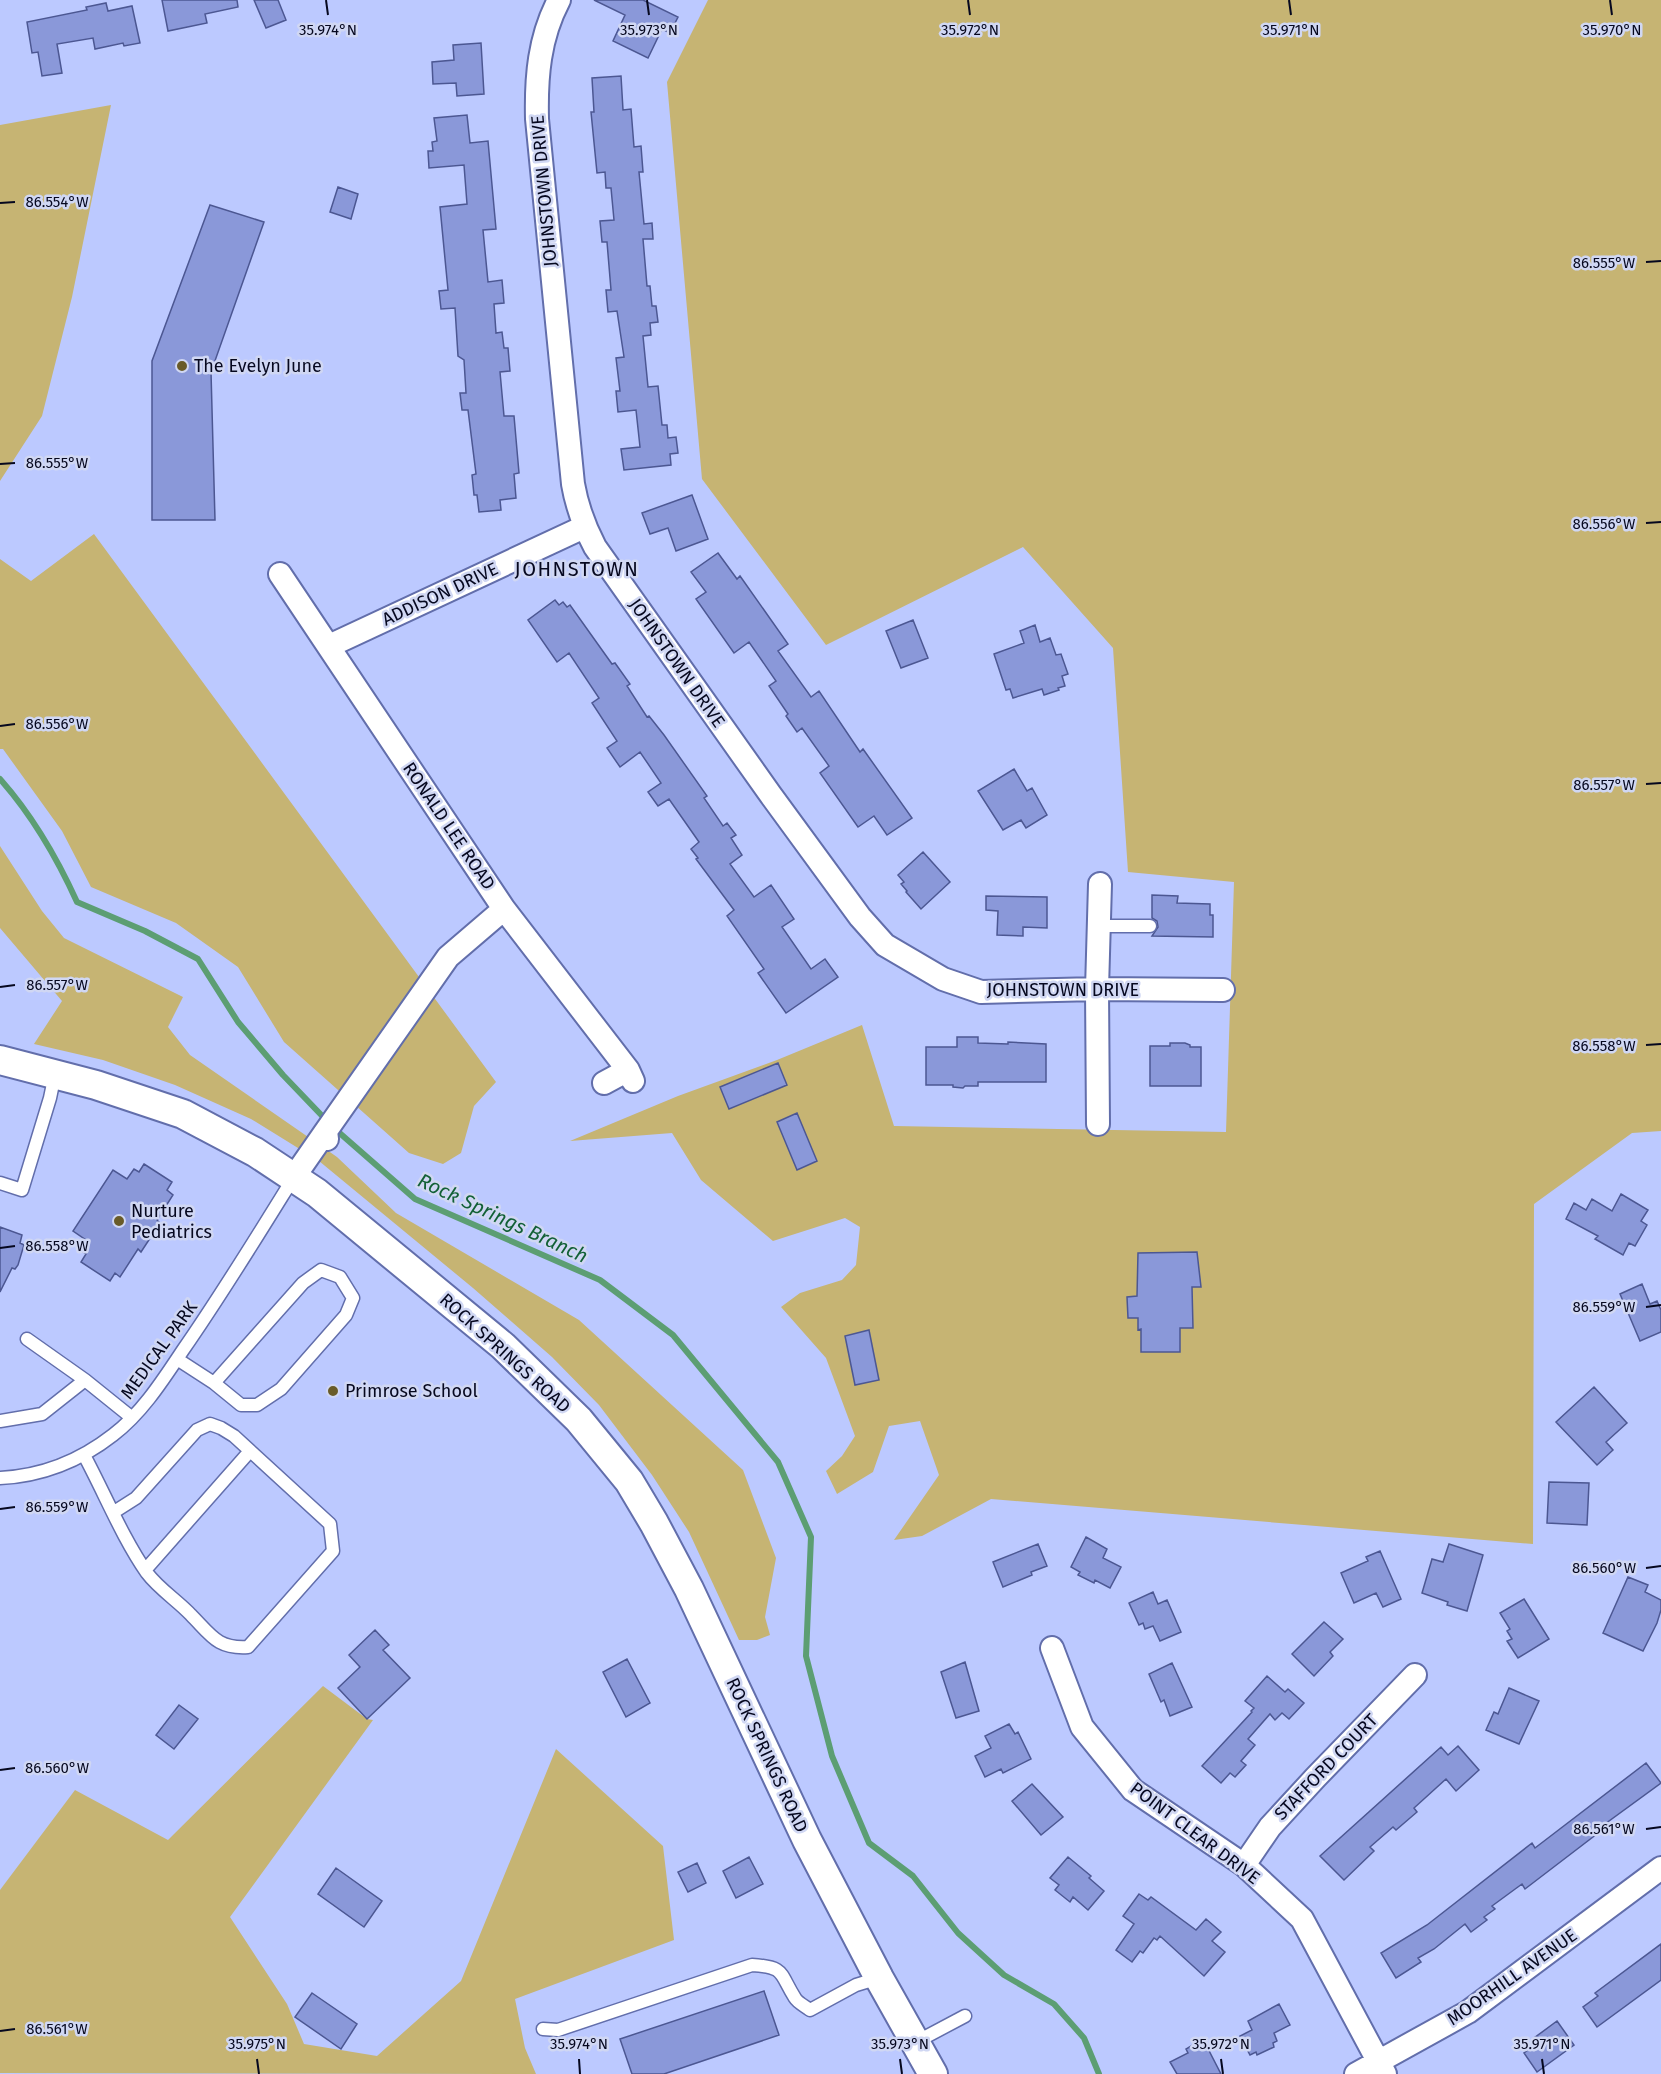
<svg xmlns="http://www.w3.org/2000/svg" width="1661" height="2074" font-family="'Fira Sans',sans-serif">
<rect width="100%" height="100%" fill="#bcc9ff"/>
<path fill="#c6b473" d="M708 0H1661V1131L1632 1133 1534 1204 1533 1544 991 1499 922 1536 894 1540 939 1475 920 1421 889 1426 873 1472 837 1494 826 1471 842 1456 855 1436 826 1358 781 1307 800 1293 842 1280 856 1265 860 1227 845 1218 773 1241 701 1180 672 1133 570 1141 678 1096 777 1060 862 1025 894 1126 1226 1132 1234 882 1128 872 1113 648 1023 547 826 645 702 479 667 82Z
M111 105 72 297 42 416 0 481V125Z
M94 534 496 1082 474 1106 461 1153 443 1164 409 1153 284 1042 238 967 176 923 91 887 62 831 3 749H0V559L31 581Z
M0 846 42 911 64 938 183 997 168 1027 190 1055 337 1157 396 1213 579 1320 743 1470 776 1558 765 1617 770 1635 757 1640H739L689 1532 652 1475 599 1405 552 1357 473 1288 319 1161 251 1119 175 1085 103 1060 34 1044 62 1001 0 928Z
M323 1686 367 1719 373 1720 230 1917 287 2004 304 2044 377 2056 461 1981 556 1749 663 1846 674 1940 515 1999 525 2048 536 2074 0 2073V1890L75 1790 168 1840Z"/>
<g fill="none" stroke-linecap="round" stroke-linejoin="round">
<path stroke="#5c9e73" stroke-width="6" d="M0 779C32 815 57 858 77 902L145 931 198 959 238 1022 283 1075 327 1121
M335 1129 415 1199 600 1280 673 1335 778 1462 811 1537 806 1656 832 1756 869 1843 913 1876 958 1933 1004 1975 1054 2004 1084 2038 1099 2074"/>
</g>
<path fill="#8a98d9" stroke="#4c5792" stroke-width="1.5" d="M162 0H237L238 7 205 14 207 23 168 31Z
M254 0H278L286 20 266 28Z
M594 0H643L678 17 670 33 662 29 648 58 613 41 625 15Z
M106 3 108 11 132 6 140 43 124 46 123 43 95 49 93 38 57 44 62 73 42 76 38 52 32 53 27 22 87 10 86 7Z
M481 43 484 94 457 96 456 83 433 84 432 62 454 60 453 45Z
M621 76 623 110 631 109 634 147 641 146 643 172H639L644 224 652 223 653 239H643L647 286H650L652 306H656L658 322 650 323 651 335 643 336 648 387 658 386 662 425H667L668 438 676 437 678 453 670 454 671 465 624 470 621 449 640 447 636 410 618 412 616 391H620L616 358 624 357 617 311 608 312 606 290H611L607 242H602L600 221 614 220 611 188H606L605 172 597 173 591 112H594L592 78Z
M467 115 470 143 488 141 496 229 483 230 488 282 502 280 504 303 494 304 496 333 502 332 504 348H508L510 371 500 372 504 416H514L519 473 514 474 516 498 500 500 501 510 479 512 477 495H474L472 475 476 474 468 410H462L460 393H466L464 360 458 356 455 308 441 309 439 291 448 290 440 207 467 204 464 165 429 168 428 151H433L432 142 437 141 434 118Z
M338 187 358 194 351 219 330 212Z
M210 205 264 222 211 372 215 520H152V361Z
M692 495 708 539 676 551 668 528 650 534 642 513Z
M718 553 737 579 740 576 788 644 778 651 811 697 819 691 860 752 863 749 912 818 887 835 874 816 858 827 820 773 829 766 802 728 797 732 786 716 788 714 769 686 776 681 749 642 734 653 696 599 706 592 691 572Z
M555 600 559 605 563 602 567 607 570 605 612 664 615 663 630 684 627 686 647 717 649 716 664 735 707 796 704 798 723 826 727 823 736 835 731 838 742 855 730 864 754 897 771 885 794 919 782 927 811 969 825 959 838 977 786 1013 758 973 764 969 727 916 734 910 696 859 698 858 691 849 699 842 669 799 658 806 648 792 661 783 640 752 620 767 607 748 617 741 592 703 599 698 569 653 557 662 528 620Z
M913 620 928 658 901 668 886 631Z
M1035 625 1040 642 1050 638 1056 655 1061 654 1068 674 1062 676 1065 686 1058 688 1059 690 1044 695 1042 689 1013 698 1010 689 1006 690 994 654 1024 643 1020 631Z
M1014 769 1027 791 1032 788 1047 815 1026 828 1021 820 1003 830 978 791Z
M923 852 950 882 921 909 906 892 907 891 901 884 904 882 898 875Z
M1152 895 1178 896 1177 903 1210 904V915H1213V937L1152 936 1158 927 1157 921 1152 918Z
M986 896 1047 897V928L1023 927V936L997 935 998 911 986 910Z
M957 1037H978V1043L1008 1044V1042L1046 1044V1082H978V1086H965L963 1088 953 1087V1085H926V1047H957Z
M1170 1043H1185L1190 1045V1047H1201V1086H1150V1046H1170Z
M778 1063 787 1085 729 1109 720 1087Z
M797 1113 817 1161 797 1170 777 1122Z
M144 1164 172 1182 167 1190 173 1195 157 1220 160 1223 141 1252 138 1249 120 1277 115 1273 110 1281 81 1262 86 1254 80 1250 86 1240 73 1231 113 1170 127 1179 134 1169 139 1172Z
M1621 1194 1648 1210 1641 1221 1647 1225 1635 1246 1629 1243 1623 1255 1595 1239 1598 1236 1566 1219 1574 1203 1586 1210 1592 1199 1612 1211Z
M0 1227 22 1235 20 1243 24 1245 18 1265 15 1269 12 1268 0 1292Z
M1197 1252 1201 1287H1192L1193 1328H1180V1352H1141V1329L1138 1330V1318H1128L1127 1297 1137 1296 1138 1253Z
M1642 1284 1650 1304 1657 1301 1661 1310V1332L1640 1341 1620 1294Z
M869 1330 879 1380 855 1385 845 1336Z
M1594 1387 1627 1423 1606 1442 1613 1450 1597 1465 1556 1422Z
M1549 1482 1589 1483 1587 1525 1547 1523Z
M1086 1537 1107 1549 1103 1558 1121 1567 1110 1588 1095 1580 1094 1583 1078 1575 1080 1572 1071 1567Z
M1038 1544 1047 1566 1031 1572 1032 1575 1003 1587 993 1562Z
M1449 1544 1483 1555 1467 1611 1447 1605 1448 1602 1422 1593 1432 1559 1443 1562Z
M1380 1551 1401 1599 1383 1607 1376 1593 1354 1603 1341 1573 1368 1561 1366 1557Z
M1628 1577 1648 1585 1645 1592 1661 1600V1610L1657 1623 1643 1651 1603 1633Z
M1153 1592 1158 1604 1167 1600 1181 1632 1160 1641 1153 1626 1145 1629 1143 1623 1139 1625 1129 1603Z
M1524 1599 1549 1639 1518 1658 1507 1641 1512 1639 1507 1631 1510 1629 1500 1613Z
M1324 1622 1343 1639 1330 1652 1333 1656 1314 1676 1292 1654Z
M375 1630 389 1645 383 1650 410 1678 367 1719 338 1688 360 1667 349 1655Z
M627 1659 650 1703 626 1717 603 1672Z
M965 1662 979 1711 956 1718 941 1672Z
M1172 1663 1192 1707 1170 1716 1164 1700 1161 1702 1149 1674Z
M1267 1676 1285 1692 1288 1689 1304 1703 1289 1719 1282 1713 1275 1720 1270 1714 1248 1739 1255 1745 1241 1761 1246 1765 1235 1777 1230 1773 1221 1783 1202 1766 1252 1712 1251 1711 1254 1708 1245 1701Z
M1509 1688 1539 1701 1519 1744 1486 1730 1494 1712 1498 1714Z
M179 1705 198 1719 174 1749 156 1735Z
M1009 1724 1015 1734 1018 1732 1031 1759 1003 1773 1001 1769 985 1777 975 1756 991 1748 985 1736Z
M1458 1746 1479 1770 1456 1791 1446 1779 1414 1808 1417 1812 1396 1830 1393 1827 1370 1847 1374 1851 1344 1880 1320 1856 1441 1747 1448 1755Z
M1646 1763 1661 1783 1605 1824 1606 1827 1525 1889 1522 1884 1492 1906 1495 1909 1484 1917 1487 1920 1471 1932 1465 1924 1434 1949 1418 1958 1421 1962 1396 1978 1381 1953 1427 1925 1532 1843 1535 1848Z
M1032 1784 1063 1817 1041 1835 1012 1801Z
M749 1857 763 1884 736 1898 723 1871Z
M1068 1857 1091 1876 1089 1878 1104 1891 1088 1910 1073 1897 1070 1902 1055 1890 1059 1885 1050 1878Z
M697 1863 706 1883 688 1892 678 1872Z
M336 1868 382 1901 364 1927 318 1894Z
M1139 1894 1148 1900 1151 1897 1196 1930 1206 1919 1221 1932 1212 1941 1225 1952 1204 1976 1160 1936 1157 1940 1154 1938 1143 1953 1140 1951 1132 1962 1116 1950 1134 1924 1123 1916Z
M1661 1944V1980L1597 2027 1583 2007 1598 1996 1595 1993Z
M764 1991 779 2035 664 2074H632L620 2039Z
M312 1993 357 2024 341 2049 295 2017Z
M1279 2004 1290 2025 1274 2033 1277 2041 1273 2043 1274 2047 1257 2055 1256 2052 1250 2055 1240 2036 1252 2030 1248 2021Z
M1557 2021 1574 2045 1537 2072 1524 2053 1537 2043 1534 2038Z
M1203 2039 1221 2074H1177L1170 2062 1188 2053 1186 2049Z"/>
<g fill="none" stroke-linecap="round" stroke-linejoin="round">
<g stroke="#626eab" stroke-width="15">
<path id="service" d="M1099 926H1150
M0 1183 22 1190 50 1098 55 1074
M177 1359 214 1383 241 1405H257L281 1389 346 1315 353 1298 340 1277 321 1270 303 1283 214 1383
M85 1380 131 1417
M0 1421 42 1414 85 1380 27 1339
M84 1455C105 1494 122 1537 147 1573 159 1589 178 1601 191 1615 211 1635 217 1649 248 1647L333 1551 330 1524 234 1436 221 1428 210 1424 197 1430 136 1498 114 1512
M0 1478C42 1476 81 1460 113 1435 142 1413 163 1380 183 1350 222 1294 258 1235 294 1177
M146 1569 250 1451
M543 2029 558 2030 752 1965C786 1967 779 1973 795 1998 798 2003 805 2006 810 2010L856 1985 879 1978
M916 2042 965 2016"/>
</g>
<g stroke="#626eab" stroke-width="26">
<path id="minor" d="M559 0C539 38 536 77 537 119L573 484C577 507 584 526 595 547L770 794 860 917 885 945 943 979 981 992 1097 989 1223 990
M280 574 504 909 628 1070 633 1081
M329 646 584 527
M604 1083 628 1070
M1098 1124 1097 989 1100 884
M327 1139 326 1131 448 957 504 909
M294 1177 326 1131 327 1139
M1052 1648 1082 1727 1133 1790 1244 1865 1302 1919 1385 2074
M1244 1865 1270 1827 1316 1777 1415 1675
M1356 2074 1468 2012 1661 1868"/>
</g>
<g stroke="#626eab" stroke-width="32">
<path id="tertiary" d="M0 1060 96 1085 183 1114 255 1152 317 1193 503 1346 579 1420 629 1481 654 1523 689 1589 807 1840 879 1978 933 2074"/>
</g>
<use href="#service" stroke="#fff" stroke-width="12"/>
<use href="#minor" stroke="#fff" stroke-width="22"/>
<use href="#tertiary" stroke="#fff" stroke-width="28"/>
</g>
<path fill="none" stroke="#06081f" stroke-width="2" d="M326 0 328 15M647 0 649 15M968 0 970 15M1289 0 1291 15M1610 0 1612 15M0 203 15 202M1646 262 1661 261M0 464 15 463M1646 523 1661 522M0 726 15 724M1646 784 1661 783M0 987 15 985M1646 1045 1661 1044M0 1248 15 1246M1646 1307 1661 1305M0 1509 15 1507M1646 1568 1661 1566M0 1770 15 1768M1646 1829 1661 1827M0 2031 15 2029M257 2059 259 2074M579 2059 580 2074M900 2059 902 2074M1221 2059 1223 2074M1542 2059 1544 2074"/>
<g fill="#695b28" stroke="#d0d7f3" stroke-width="2">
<circle cx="182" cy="366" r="6"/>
<circle cx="119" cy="1221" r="6"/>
<circle cx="333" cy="1391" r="6"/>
</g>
<g text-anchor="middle" stroke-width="5" stroke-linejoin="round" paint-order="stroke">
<g font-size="18" fill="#06081f" stroke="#d0d7f3">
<text transform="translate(544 191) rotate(-95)" y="6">JOHNSTOWN DRIVE</text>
<text transform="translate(440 594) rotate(-25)" y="6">ADDISON DRIVE</text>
<text transform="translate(677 663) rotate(55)" y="6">JOHNSTOWN DRIVE</text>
<text transform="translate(449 826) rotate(56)" y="6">RONALD LEE ROAD</text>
<text x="1063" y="996">JOHNSTOWN DRIVE</text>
<text transform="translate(159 1350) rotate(-54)" y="6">MEDICAL PARK</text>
<text transform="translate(505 1353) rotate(42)" y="6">ROCK SPRINGS ROAD</text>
<text transform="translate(767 1755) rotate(65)" y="6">ROCK SPRINGS ROAD</text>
<text transform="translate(1326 1767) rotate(-46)" y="6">STAFFORD COURT</text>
<text transform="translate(1195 1833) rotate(37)" y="6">POINT CLEAR DRIVE</text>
<text transform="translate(1512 1977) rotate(-35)" y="6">MOORHILL AVENUE</text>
</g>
<g font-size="18" fill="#06081f" stroke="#d0d7f3" text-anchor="start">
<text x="194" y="372">The Evelyn June</text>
<text x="131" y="1217">Nurture<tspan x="131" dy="21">Pediatrics</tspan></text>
<text x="345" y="1397">Primrose School</text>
</g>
<g font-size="20" letter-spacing="1.5" fill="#06081f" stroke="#d0d7f3">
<text x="577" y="576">JOHNSTOWN</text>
</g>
<g font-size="20" font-style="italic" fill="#126036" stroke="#d0d7f3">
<text transform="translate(503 1218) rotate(25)" y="7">Rock Springs Branch</text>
</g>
</g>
<g font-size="15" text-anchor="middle" fill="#06081f" stroke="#d0d7f3" stroke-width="5" stroke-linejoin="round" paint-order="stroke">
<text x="328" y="35">35.974°N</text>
<text x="649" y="35">35.973°N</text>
<text x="970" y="35">35.972°N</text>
<text x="1291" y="35">35.971°N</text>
<text x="1612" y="35">35.970°N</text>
<text x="57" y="207">86.554°W</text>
<text x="1604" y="268">86.555°W</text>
<text x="57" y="468">86.555°W</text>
<text x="1604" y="529">86.556°W</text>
<text x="57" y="729">86.556°W</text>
<text x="1604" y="790">86.557°W</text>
<text x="57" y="990">86.557°W</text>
<text x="1604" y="1051">86.558°W</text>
<text x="57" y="1251">86.558°W</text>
<text x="1604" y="1312">86.559°W</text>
<text x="57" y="1512">86.559°W</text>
<text x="1604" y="1573">86.560°W</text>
<text x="57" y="1773">86.560°W</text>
<text x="1604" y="1834">86.561°W</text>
<text x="57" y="2034">86.561°W</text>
<text x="257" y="2049">35.975°N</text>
<text x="579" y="2049">35.974°N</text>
<text x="900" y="2049">35.973°N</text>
<text x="1221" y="2049">35.972°N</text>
<text x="1542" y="2049">35.971°N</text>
</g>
</svg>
